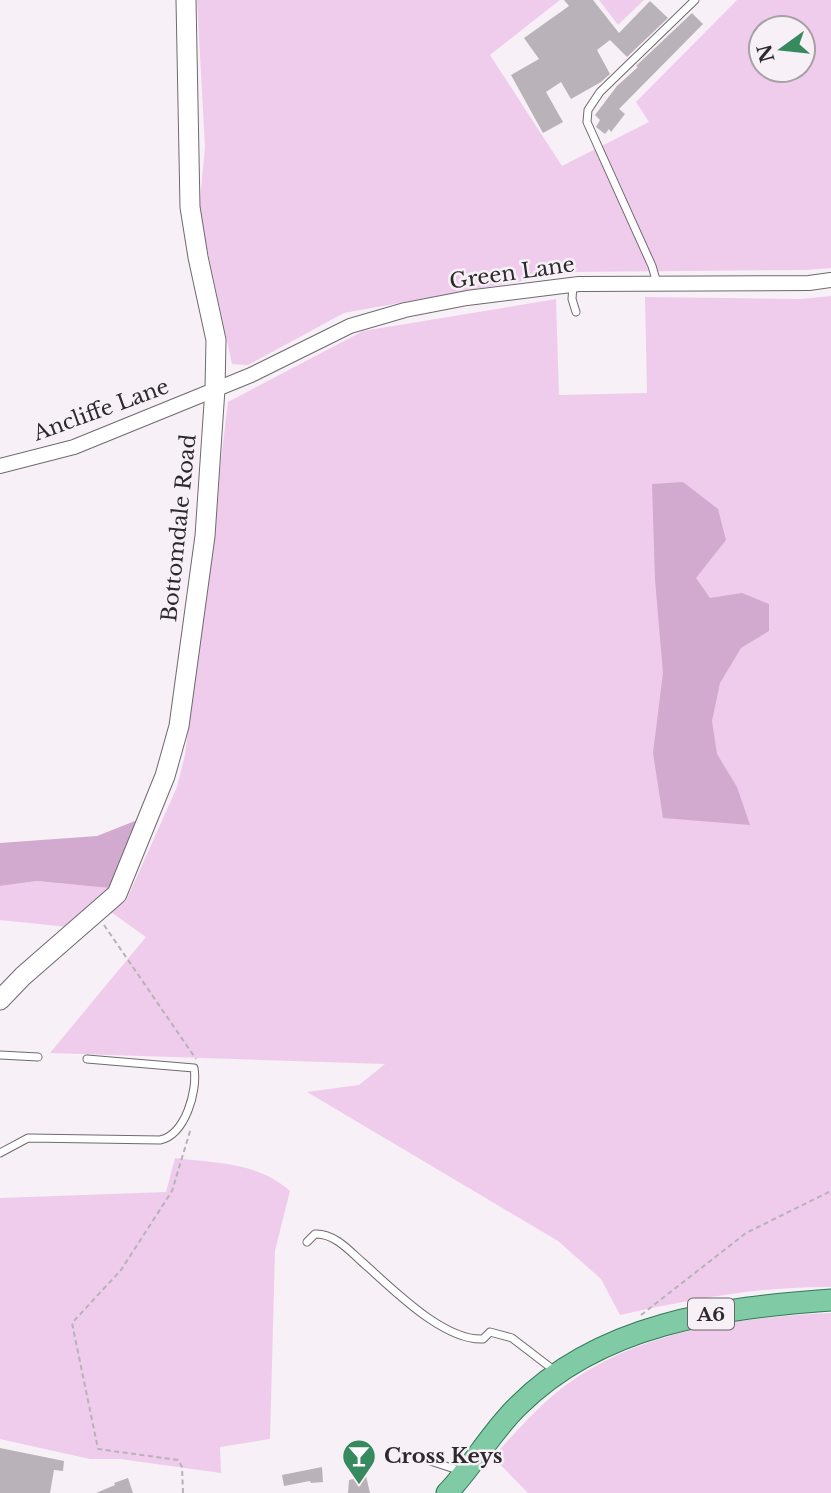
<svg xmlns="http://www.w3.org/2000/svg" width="831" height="1493" font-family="'Libre Baskerville',serif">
<rect width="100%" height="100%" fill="#f7f0f6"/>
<path fill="#efccec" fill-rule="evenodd" d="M197 0H560L490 55 562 166 649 122 636 102 737 0H831V268L805 270 571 272 344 313 248 365 232 364 199 211 205 147ZM761 28H803V70H761Z
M599 0H644L618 25Z
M831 296V1287C760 1286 689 1300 620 1315L601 1279 558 1241 307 1092 359 1085 385 1064 50 1053 146 937 108 910 126 901 177 787 185 755 228 402 363 331 556 299 559 395 647 393 645 297 801 299Z
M37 881 109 888 68 927 0 920V886Z
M175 1158C215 1163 258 1162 290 1191L275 1251 270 1439 220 1447 221 1473 120 1459H90L0 1439V1198L166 1192Z
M831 1313V1493H528L493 1457C516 1432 539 1405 566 1385 641 1330 740 1317 831 1313Z"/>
<path fill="#d3aacf" d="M683 482 718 509 726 540 696 578 710 598 742 593 769 604V631L741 648 720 683 712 721 717 754 737 787 750 825 663 818 653 753 663 673 655 580 652 484Z
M140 819 109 888 37 881 0 886V843L97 836Z"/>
<path fill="#b9b3b9" d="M564 0H593L619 33 650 1 668 18 627 57 610 40 597 50 610 74 601 82 571 99 561 82 546 92 563 122 543 133 511 75 539 59 524 38 569 6Z
M692 13 703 24 619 109 625 114 611 132 609 129 605 134 596 127 600 120 595 115 617 86 638 67 636 66Z
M0 1448 64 1461 63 1471 54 1470 50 1493H0Z
M322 1467 323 1482 311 1483 310 1481 284 1486 282 1475Z
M366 1476 370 1493H348L349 1480Z
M128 1478 133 1493H96L115 1485 114 1483Z"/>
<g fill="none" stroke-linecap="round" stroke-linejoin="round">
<g stroke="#6f6a6f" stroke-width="9">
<path id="lane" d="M657 283 652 266 587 122 588 110 600 92 695 0
M573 285 572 299 576 312
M0 1055 38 1057
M0 1153 28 1138 160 1140C185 1135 198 1091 194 1068L87 1059
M307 1242 315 1234C333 1233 348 1249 361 1261 390 1286 442 1341 483 1339L490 1332 512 1338 555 1371
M424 1459 461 1471"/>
</g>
<g stroke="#6f6a6f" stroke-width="16">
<path id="street" d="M0 466 74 447 251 375 350 326 405 310 467 298 579 284 809 283 831 280"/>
</g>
<g stroke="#6f6a6f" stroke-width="21">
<path id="secondary" d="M0 1000 23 976 117 894 165 776 179 726 205 536 215 389 216 340 198 257 190 207 186 0"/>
</g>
<g stroke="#2d7b54" stroke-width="23">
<path id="primary" d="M447 1493C473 1466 491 1432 518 1406 601 1323 720 1308 831 1300"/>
</g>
<path stroke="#b7b2b7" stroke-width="2" stroke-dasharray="5 3.5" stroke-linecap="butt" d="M104 925 196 1059
M641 1315 746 1233 831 1191
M183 1493 182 1467 178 1460 98 1449 72 1323 121 1270 172 1191 191 1128"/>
<use href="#lane" stroke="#fff" stroke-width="7"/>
<use href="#street" stroke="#fff" stroke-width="14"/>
<use href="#secondary" stroke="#fff" stroke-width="19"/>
<use href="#primary" stroke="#81caa6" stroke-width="21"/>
</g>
<defs>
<g id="bar-pin" transform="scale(1.75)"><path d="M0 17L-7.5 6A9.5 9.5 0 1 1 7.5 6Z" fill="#368a5d" stroke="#f7f0f6"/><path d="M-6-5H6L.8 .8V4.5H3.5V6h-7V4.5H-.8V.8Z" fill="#fff"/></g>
</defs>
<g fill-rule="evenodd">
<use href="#bar-pin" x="359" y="1456"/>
</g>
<g text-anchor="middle" stroke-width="5" stroke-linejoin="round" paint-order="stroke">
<rect fill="#f7f0f6" stroke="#696569" stroke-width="2" x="688" y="1298.5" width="46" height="31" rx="5"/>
<g font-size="19" font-weight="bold" fill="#2c2a2c">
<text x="711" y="1321">A6</text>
</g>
<g font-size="21" fill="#2c2a2c" stroke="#f7f0f6">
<text transform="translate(512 273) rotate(-8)" y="7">Green Lane</text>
<text transform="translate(101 410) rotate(-20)" y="7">Ancliffe Lane</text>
<text transform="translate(179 528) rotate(-84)" y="7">Bottomdale Road</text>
</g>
<g font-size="21" font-weight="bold" fill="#2c2a2c" stroke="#f7f0f6" text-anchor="start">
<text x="384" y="1463">Cross Keys</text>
</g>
</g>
<g transform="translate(782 49) rotate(255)"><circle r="33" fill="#f7f0f6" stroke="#a6a1a5" stroke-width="2"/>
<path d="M0-5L12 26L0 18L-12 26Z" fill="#368a5d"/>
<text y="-10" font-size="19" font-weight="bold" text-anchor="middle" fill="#2c2a2c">N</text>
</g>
</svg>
